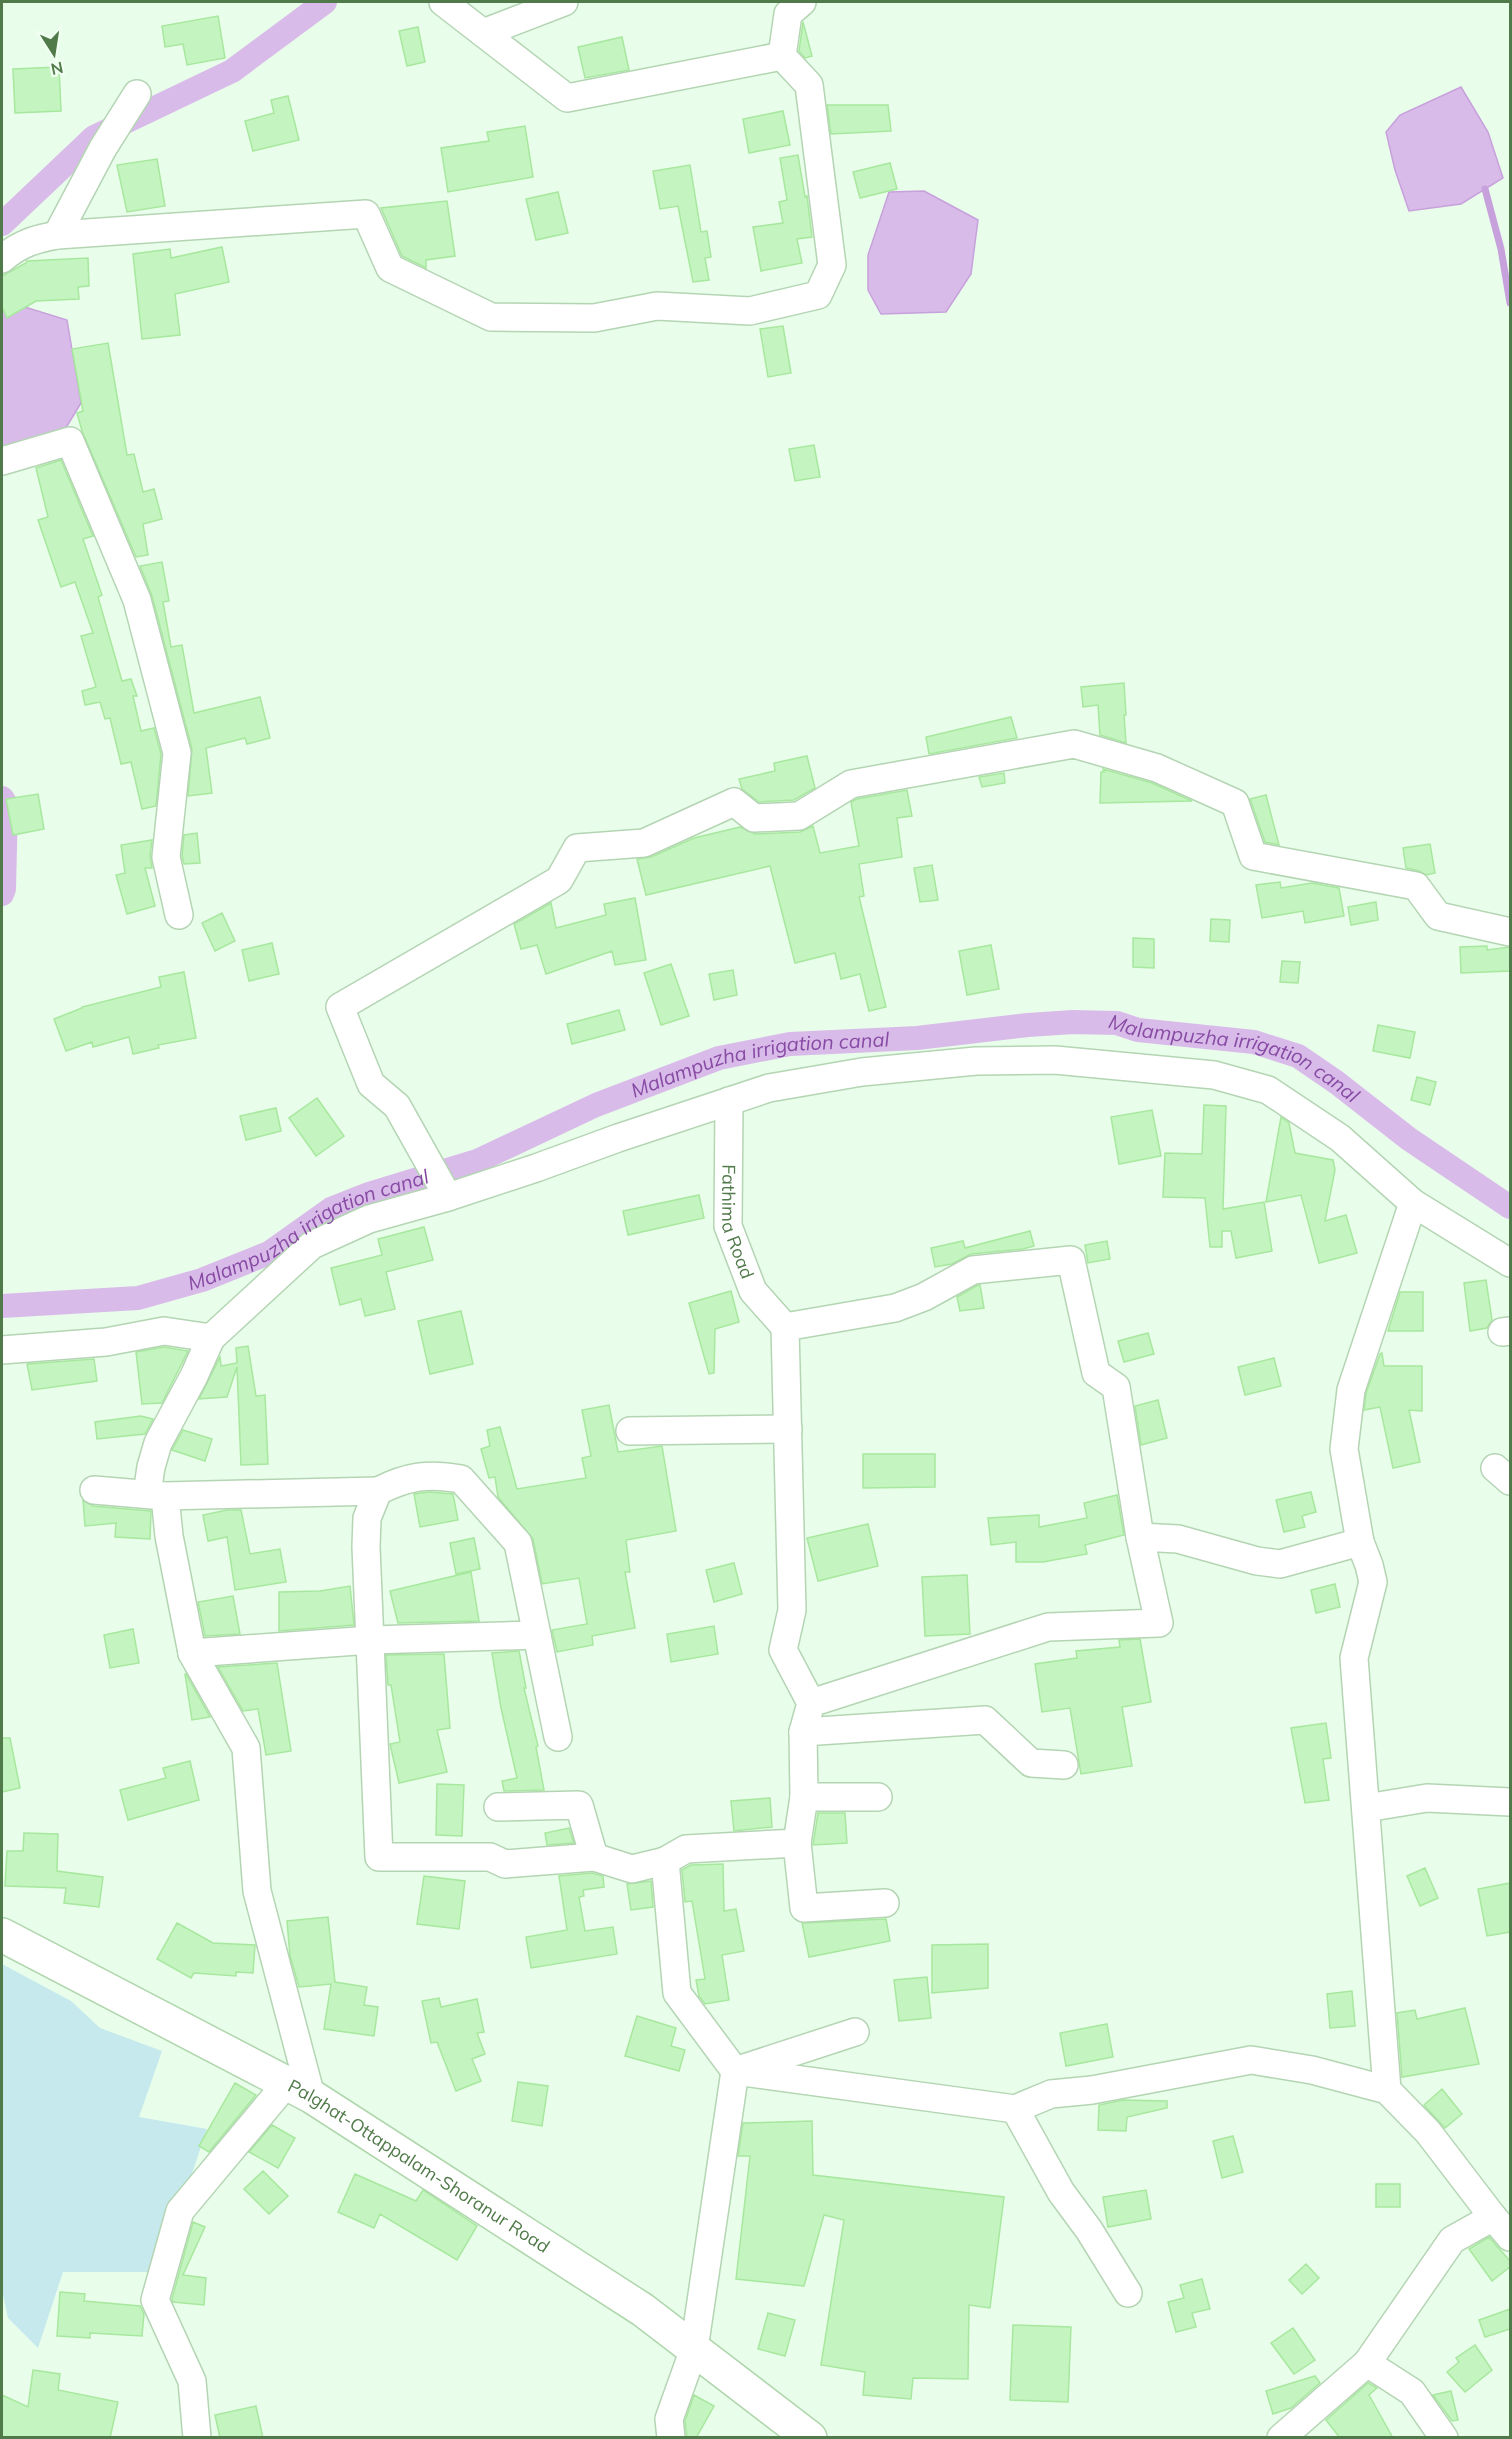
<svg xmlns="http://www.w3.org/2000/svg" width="1512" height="2439" font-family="Mulish,sans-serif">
<rect width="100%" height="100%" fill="#e9fdeb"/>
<path fill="#c5e9ec" d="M2 1964 71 2001 100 2028 162 2051 139 2117 207 2129 159 2272H63L38 2348 8 2318 2 2290Z"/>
<path fill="#d9bbe9" stroke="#c7a1db" stroke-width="1.5" d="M1461 87 1488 132 1503 178 1461 204 1409 211 1395 170 1386 132 1400 115Z
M924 191 978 220 971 274 946 312 881 314 868 290V255L889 192Z
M2 300 67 320 81 403 61 436 2 460Z"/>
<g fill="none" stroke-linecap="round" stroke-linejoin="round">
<path stroke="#c7a1db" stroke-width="7" d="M1485 189 1501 249 1510 303"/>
<g stroke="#d9bbe9" stroke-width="24">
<path d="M2 224 94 137 232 71 325 2"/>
<path d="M2 798 6 804 4 889 2 894"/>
<path id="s1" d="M2 1306 138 1298 202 1280 269 1253 331 1209 369 1194 477 1161 596 1105 719 1058 790 1044 917 1038 1028 1025 1073 1022 1117 1023 1138 1030 1254 1042 1298 1056 1336 1082 1409 1139 1510 1207"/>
</g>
</g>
<path fill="#c4f4bf" stroke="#a7e89e" stroke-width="1.5" d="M218 16 225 58 187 65 183 44 165 47 162 26Z
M803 22 812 56 805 58 799 51Z
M418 27 425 62 407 66 399 31Z
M622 37 629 70 585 78 578 47Z
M59 67 61 111 15 113 13 69Z
M288 96 299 140 253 151 245 121 274 113 271 100Z
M827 105H888L891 131 831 134Z
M783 111 790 145 749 153 743 119Z
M525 126 533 177 448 192 441 148 489 141 487 132Z
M798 155 805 197 807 196 812 237 797 239 802 263 761 271 753 227 783 223 779 202 787 200 780 158Z
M157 159 165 206 127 212 117 165Z
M890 163 897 189 860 198 853 172Z
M690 165 701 232 707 231 711 257 705 258 709 280 693 282 678 206 660 209 653 171Z
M558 192 568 233 536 240 526 199Z
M447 201 455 256 426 260V268L402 256 381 208Z
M222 247 229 282 175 294 180 335 142 339 133 254 170 249 171 258Z
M88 258 89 286 78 287 79 299 36 301 7 318 2 307V276L26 263 27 261Z
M783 326 791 373 768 377 760 329Z
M108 343 127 455 134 454 143 492 154 489 162 519 143 524 148 555 136 557 82 431 77 413 83 411 72 349Z
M814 445 820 477 795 481 789 449Z
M61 460 93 536 83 539 102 595 98 597 122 681 131 679 137 696H133L141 731 154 728 161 754 156 806 142 809 131 762 121 764 110 718 105 719 100 702 85 705 82 691 96 687 81 636 93 633 75 582 61 587 38 520 48 517 36 468Z
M162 562 169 601 163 602 171 647 182 645 194 713 260 697 270 738 247 744 245 738 206 748 212 793 188 796 192 749 152 596 140 566Z
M1124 683 1126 715H1124L1126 743 1100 735 1098 705 1083 707 1081 687Z
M1011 717 1017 738 929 754 926 737Z
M807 756 815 788 794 800 759 802 742 789 739 779 775 771 774 763Z
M1103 769 1152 783 1192 801 1100 803 1101 772H1104Z
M1004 773 1005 783 982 787 979 777Z
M907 790 912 816 897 818 902 857 859 864 864 896 859 897 886 1007 869 1011 860 974 841 979 835 953 795 963 770 866 646 895 637 859 651 857 694 838 740 827 755 834 800 832 813 826 820 853 859 846 851 802 857 799Z
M38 794 44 829 13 835 6 799Z
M1266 795 1279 845 1265 842 1250 799Z
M197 833 200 863 184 864 182 856 184 835Z
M152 840 150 856 152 868H145L155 906 127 914 116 875 125 873 121 845Z
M1430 844 1435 873 1426 875 1419 871 1406 868 1403 848Z
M932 865 938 900 920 902 914 868Z
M1280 882 1281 888 1312 883 1339 888 1344 916 1305 923 1303 911 1262 918 1256 885Z
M635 898 646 960 615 965 612 951 546 974 537 945 521 949 514 924 551 903 556 928 606 915 604 904Z
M1376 902 1378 920 1351 925 1348 907Z
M222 913 235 941 215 951 202 923Z
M1211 919 1230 920 1229 942 1210 941Z
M1133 938 1154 939V968L1133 967Z
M272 943 279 974 249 981 242 950Z
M991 945 999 989 967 995 959 951Z
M1487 946V950L1510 947V971L1461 973 1460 947Z
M1282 961 1300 962 1298 983 1280 982Z
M671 964 689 1016 661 1025 644 973Z
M733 970 737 995 714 1000 709 974Z
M184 972 196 1038 158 1045 159 1048 133 1054 129 1037 93 1047 92 1042 66 1051 54 1019 82 1008V1007L161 987 159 977Z
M619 1010 625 1030 572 1044 567 1024Z
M1378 1025 1415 1032 1410 1058 1373 1051Z
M1417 1077 1436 1082 1430 1105 1411 1100Z
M317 1098 344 1136 316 1156 289 1118Z
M1204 1105 1226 1106 1223 1209 1264 1202 1272 1251 1236 1258 1231 1231H1222V1247H1210L1205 1198 1163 1197 1165 1153 1202 1154Z
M276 1108 281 1131 246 1140 240 1116Z
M1152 1110 1161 1156 1119 1164 1111 1117Z
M1281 1117 1289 1123 1295 1153 1333 1160 1335 1170 1325 1221 1346 1215 1357 1253 1319 1263 1301 1195 1266 1202Z
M699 1195 704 1218 628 1235 623 1211Z
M424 1227 433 1260 386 1272 395 1309 365 1316 361 1299 340 1305 331 1268 382 1255 378 1239Z
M1030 1231 1034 1246 1023 1249 971 1254 952 1264 935 1267 931 1248 963 1241 965 1248Z
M1107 1241 1110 1259 1088 1263 1085 1245Z
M1486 1280 1492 1320 1487 1328 1470 1331 1464 1283Z
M978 1285H980L984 1308 960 1311 957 1297Z
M731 1291 739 1322 715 1329 714 1373 709 1374 689 1303Z
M1400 1292H1423V1331H1388Z
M461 1311 473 1364 430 1374 418 1321Z
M1148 1333 1154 1354 1124 1362 1118 1341Z
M248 1346 256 1396 265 1395 268 1464 241 1465 237 1367 227 1397 199 1399 220 1357 221 1366 237 1363 236 1348Z
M164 1347 188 1351 162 1403 142 1404 136 1352Z
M1382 1353 1384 1366H1422V1411L1409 1410 1420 1462 1393 1468 1380 1407 1364 1410 1366 1393 1380 1354Z
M1274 1358 1281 1386 1245 1395 1238 1367Z
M94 1359 97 1381 32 1390 27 1364Z
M1158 1400 1167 1438 1141 1445 1135 1406Z
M609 1405 618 1452 662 1446 676 1531 626 1540 630 1572H625L635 1628 592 1636 593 1645 557 1652 552 1630 587 1624 579 1578 542 1584 533 1539 498 1497 495 1477 489 1478 481 1449 490 1446 487 1430 500 1427 517 1489 586 1478 582 1458 591 1456 582 1410Z
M141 1416 153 1419 145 1434 97 1439 95 1422Z
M183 1430 212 1439 205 1461 172 1450Z
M863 1454H935V1487L863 1488Z
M429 1492 453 1494 458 1520 420 1527 414 1494Z
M1311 1492 1316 1512 1302 1516 1305 1527 1284 1532 1276 1500Z
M1117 1495 1124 1535 1085 1545 1087 1554 1043 1562H1016V1542L991 1545 988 1518 1039 1515V1527L1087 1518 1084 1503Z
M83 1500 93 1506 151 1511 150 1539 115 1537 116 1523 85 1526Z
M227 1510H241L250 1554 280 1549 286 1582 235 1590 227 1537 208 1541 203 1515Z
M868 1524 878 1566 818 1581 807 1538Z
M474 1538 480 1569 456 1574 450 1543Z
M734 1563 742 1594 714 1602 706 1570Z
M471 1572 479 1621 398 1623 390 1591Z
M967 1575 970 1634 925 1636 922 1577Z
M1335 1584 1340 1607 1316 1613 1311 1590Z
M350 1586 354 1625 279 1631V1592L320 1591Z
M233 1596 240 1634 205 1636 198 1602Z
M714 1626 718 1654 671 1662 667 1634Z
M133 1629 139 1663 110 1668 104 1635Z
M1140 1639 1151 1702 1122 1707 1132 1766 1081 1774 1070 1708 1042 1712 1035 1664 1077 1658 1076 1651 1120 1647 1119 1640Z
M519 1651 526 1688H524L538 1746 536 1747 544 1790 504 1791 502 1781 517 1778 501 1708 492 1653Z
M444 1654 450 1728 437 1730 447 1772 399 1783 390 1744 400 1742 391 1685H388L386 1655Z
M277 1663 291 1751 266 1755 258 1709 243 1711 218 1667Z
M185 1674H186L210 1717 192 1720Z
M1326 1723 1331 1758 1323 1759 1329 1800 1305 1803 1291 1728Z
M2 1738H10L20 1788 2 1792Z
M190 1761 199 1800 128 1820 120 1790 166 1778 163 1768Z
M437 1784 464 1785 462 1836 436 1835Z
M770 1798 772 1827 734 1831 731 1801Z
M818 1813H845L847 1843 813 1845Z
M569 1828 574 1843 547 1845 545 1833Z
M24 1833 58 1834 57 1871 103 1877 99 1907 64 1903 66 1888 5 1886 7 1851H23Z
M723 1864 724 1911 736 1909 744 1951 722 1955 729 2000 705 2004 699 1996 696 1980 705 1979 692 1901 685 1902 682 1870 691 1865Z
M1425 1868 1438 1898 1420 1906 1407 1876Z
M592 1873 603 1876 604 1887 583 1890 584 1896 579 1897 585 1931 613 1927 617 1954 531 1968 526 1937 567 1930 559 1876Z
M424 1876 465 1881 459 1929 417 1924Z
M651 1881 653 1907 631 1910 627 1884Z
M1510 1883V1932L1487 1936 1478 1889Z
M328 1917 335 1982 367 1987 364 2005 378 2007 374 2036 324 2029 331 1984 299 1987 290 1956 287 1921Z
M886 1919 890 1941 809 1957 802 1923Z
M177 1923 213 1943 255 1945 253 1973 236 1972V1976L194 1973 191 1978 157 1959Z
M988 1944V1988L932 1993V1945Z
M927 1977 931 2018 899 2021 894 1980Z
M1352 1991 1355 2026 1330 2028 1327 1994Z
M439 1998 441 2007 477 1999 484 2032 477 2033 485 2054 472 2059 481 2081 456 2091 437 2042 431 2043 422 2001Z
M1465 2008 1479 2064 1402 2077 1397 2013 1415 2010 1417 2019Z
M637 2016 676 2028 671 2046 685 2050 679 2071 625 2056Z
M1107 2024 1113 2057 1066 2066 1060 2033Z
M518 2082 548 2086 542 2126 512 2121Z
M235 2083 256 2095 209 2152 199 2146Z
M1442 2089 1462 2114 1445 2128 1424 2105Z
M1123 2100 1167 2101V2108L1127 2117 1126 2131 1098 2130 1099 2105Z
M812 2121 813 2175 1004 2197 990 2308 969 2305 968 2379 913 2378 911 2399 863 2395 865 2372 821 2365 844 2220 824 2215 804 2286 736 2279 750 2156H738L743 2123Z
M272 2125 295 2138 278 2168 249 2152Z
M1233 2136 1243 2172 1222 2178 1213 2141Z
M263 2171 288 2196 269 2214 244 2189Z
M355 2174 416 2201 423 2190 477 2226 457 2260 380 2214 374 2228 338 2212Z
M1376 2184H1400V2207H1376Z
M1146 2190 1151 2219 1108 2227 1103 2197Z
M193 2222 205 2227 183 2275 206 2278 204 2305 173 2302 172 2299Z
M1489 2237 1510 2261V2267L1492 2281 1469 2249Z
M1306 2264 1319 2278 1302 2294 1289 2280Z
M1202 2279 1210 2309 1192 2313 1196 2327 1176 2332 1168 2302 1184 2298 1180 2285Z
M60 2292 85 2294 84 2301 140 2306 144 2314 142 2336 90 2333V2338L57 2336Z
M1510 2309V2329L1485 2337 1479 2320Z
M768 2313 795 2320 785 2356 758 2349Z
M1013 2325 1071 2327 1068 2402 1010 2400Z
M1293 2328 1315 2360 1294 2374 1271 2343Z
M1475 2345 1492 2370 1465 2392 1447 2372 1459 2362 1456 2358Z
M33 2370 60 2374 58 2390 118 2402 110 2438H2V2395L28 2407Z
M1315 2376 1320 2383 1291 2408 1273 2414 1266 2391Z
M1368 2383 1377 2388 1369 2395 1393 2438H1340L1326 2420Z
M1451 2391 1458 2420 1452 2421 1433 2395Z
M694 2395 714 2406 696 2438H687L685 2421Z
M256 2406 263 2438H220L215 2415Z"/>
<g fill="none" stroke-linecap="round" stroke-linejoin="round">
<g stroke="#b4d5b3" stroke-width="30">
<g id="street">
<path d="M443 2 567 98 782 56"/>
<path d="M483 33 564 2"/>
<path d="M57 235 103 148 137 94"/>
<path d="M2 259C19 244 35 239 57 235L366 214 390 268 491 317 594 318 657 306 750 311 818 295 832 265 809 85 782 56 788 14 802 2"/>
<path d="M2 461 70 441 137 600 177 753 166 857 179 915"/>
<path id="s2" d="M729 1101 728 1226 753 1291 785 1327"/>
<path d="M448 1197 397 1106 371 1084 340 1007 559 880 577 848 644 843 734 802 754 818 799 816 851 784 1074 744 1157 768 1235 803 1253 856 1416 886 1438 916 1510 932"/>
<path d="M1502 1332 1510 1331"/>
<path d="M2 1350 106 1342 164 1331 211 1338 312 1245 369 1219 448 1197 536 1168 618 1138 769 1088 862 1072 976 1061 1055 1060 1214 1075 1268 1090 1340 1138 1413 1203 1510 1263"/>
<path d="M630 1431 788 1429"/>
<path d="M1495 1468 1510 1481"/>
<path d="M94 1490 164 1496"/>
<path d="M147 1494 151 1467 158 1443 194 1376 211 1338"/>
<path d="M1140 1537 1178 1539 1257 1561 1280 1564 1360 1542 1344 1449 1351 1390 1413 1203"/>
<path d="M1360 1542 1369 1565 1373 1582 1354 1658 1387 2090"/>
<path d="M192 1653 371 1640 537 1635"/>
<path d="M803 1732 811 1703 1048 1627 1159 1623 1140 1537 1116 1387 1096 1373 1071 1260 973 1270 924 1297 895 1308 785 1327 792 1610 783 1650 811 1703"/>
<path d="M558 1737 518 1543 461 1479C428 1473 408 1476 378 1491L367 1518 366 1547 379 1857H490L505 1864 594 1857 632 1869 665 1861 686 1849 797 1843 804 1797H878"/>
<path d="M804 1797 803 1732 985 1720 1031 1763 1064 1765"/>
<path d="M498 1807 579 1805 594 1857"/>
<path d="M1366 1808 1427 1798 1510 1802"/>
<path d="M797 1843 804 1908 885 1903"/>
<path d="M665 1861 677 1993 735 2071 1015 2109 1051 2094 1092 2090 1251 2060 1312 2070 1387 2090 1428 2132 1493 2217"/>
<path d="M311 2096 257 1891 246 1748 192 1653 169 1536 165 1496 378 1491"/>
<path d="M1015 2109 1061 2192 1089 2230 1128 2293"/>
<path d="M1367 2363 1412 2392 1444 2438"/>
<path d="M197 2438 192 2381 155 2300 180 2211 286 2084"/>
<path d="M671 2438 669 2419 694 2349 735 2071 855 2032"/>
<path d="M1281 2438 1367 2363 1452 2240 1493 2217 1510 2237"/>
</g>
</g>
<g stroke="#afd6ac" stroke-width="36">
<g id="secondary">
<path id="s3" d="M2 1935 311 2096 643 2310 810 2438"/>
</g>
</g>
<use href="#street" stroke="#fff" stroke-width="27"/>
<use href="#secondary" stroke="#fff" stroke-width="33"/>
</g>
<g text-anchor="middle" stroke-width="6" stroke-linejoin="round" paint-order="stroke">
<g font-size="18" fill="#517a4a" stroke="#f0fff2">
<text dy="6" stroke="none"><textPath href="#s2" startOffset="122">Fathima Road</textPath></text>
<text dy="6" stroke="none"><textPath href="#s3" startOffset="477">Palghat-Ottappalam-Shoranur Road</textPath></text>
</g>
<g font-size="20" font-style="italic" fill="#874ba4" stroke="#f0fff2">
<text dy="7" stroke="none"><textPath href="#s1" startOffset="1293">Malampuzha irrigation canal</textPath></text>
<text dy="7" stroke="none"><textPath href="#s1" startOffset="807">Malampuzha irrigation canal</textPath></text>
<text dy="7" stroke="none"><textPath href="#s1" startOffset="321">Malampuzha irrigation canal</textPath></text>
</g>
</g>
<rect width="1512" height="2439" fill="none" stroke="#517a4a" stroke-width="6"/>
<g transform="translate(54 54) rotate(168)" stroke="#f0fff2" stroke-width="4.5" paint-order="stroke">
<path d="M0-4.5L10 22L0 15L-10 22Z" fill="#517a4a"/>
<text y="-9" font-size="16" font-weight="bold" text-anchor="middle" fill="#517a4a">N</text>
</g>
</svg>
